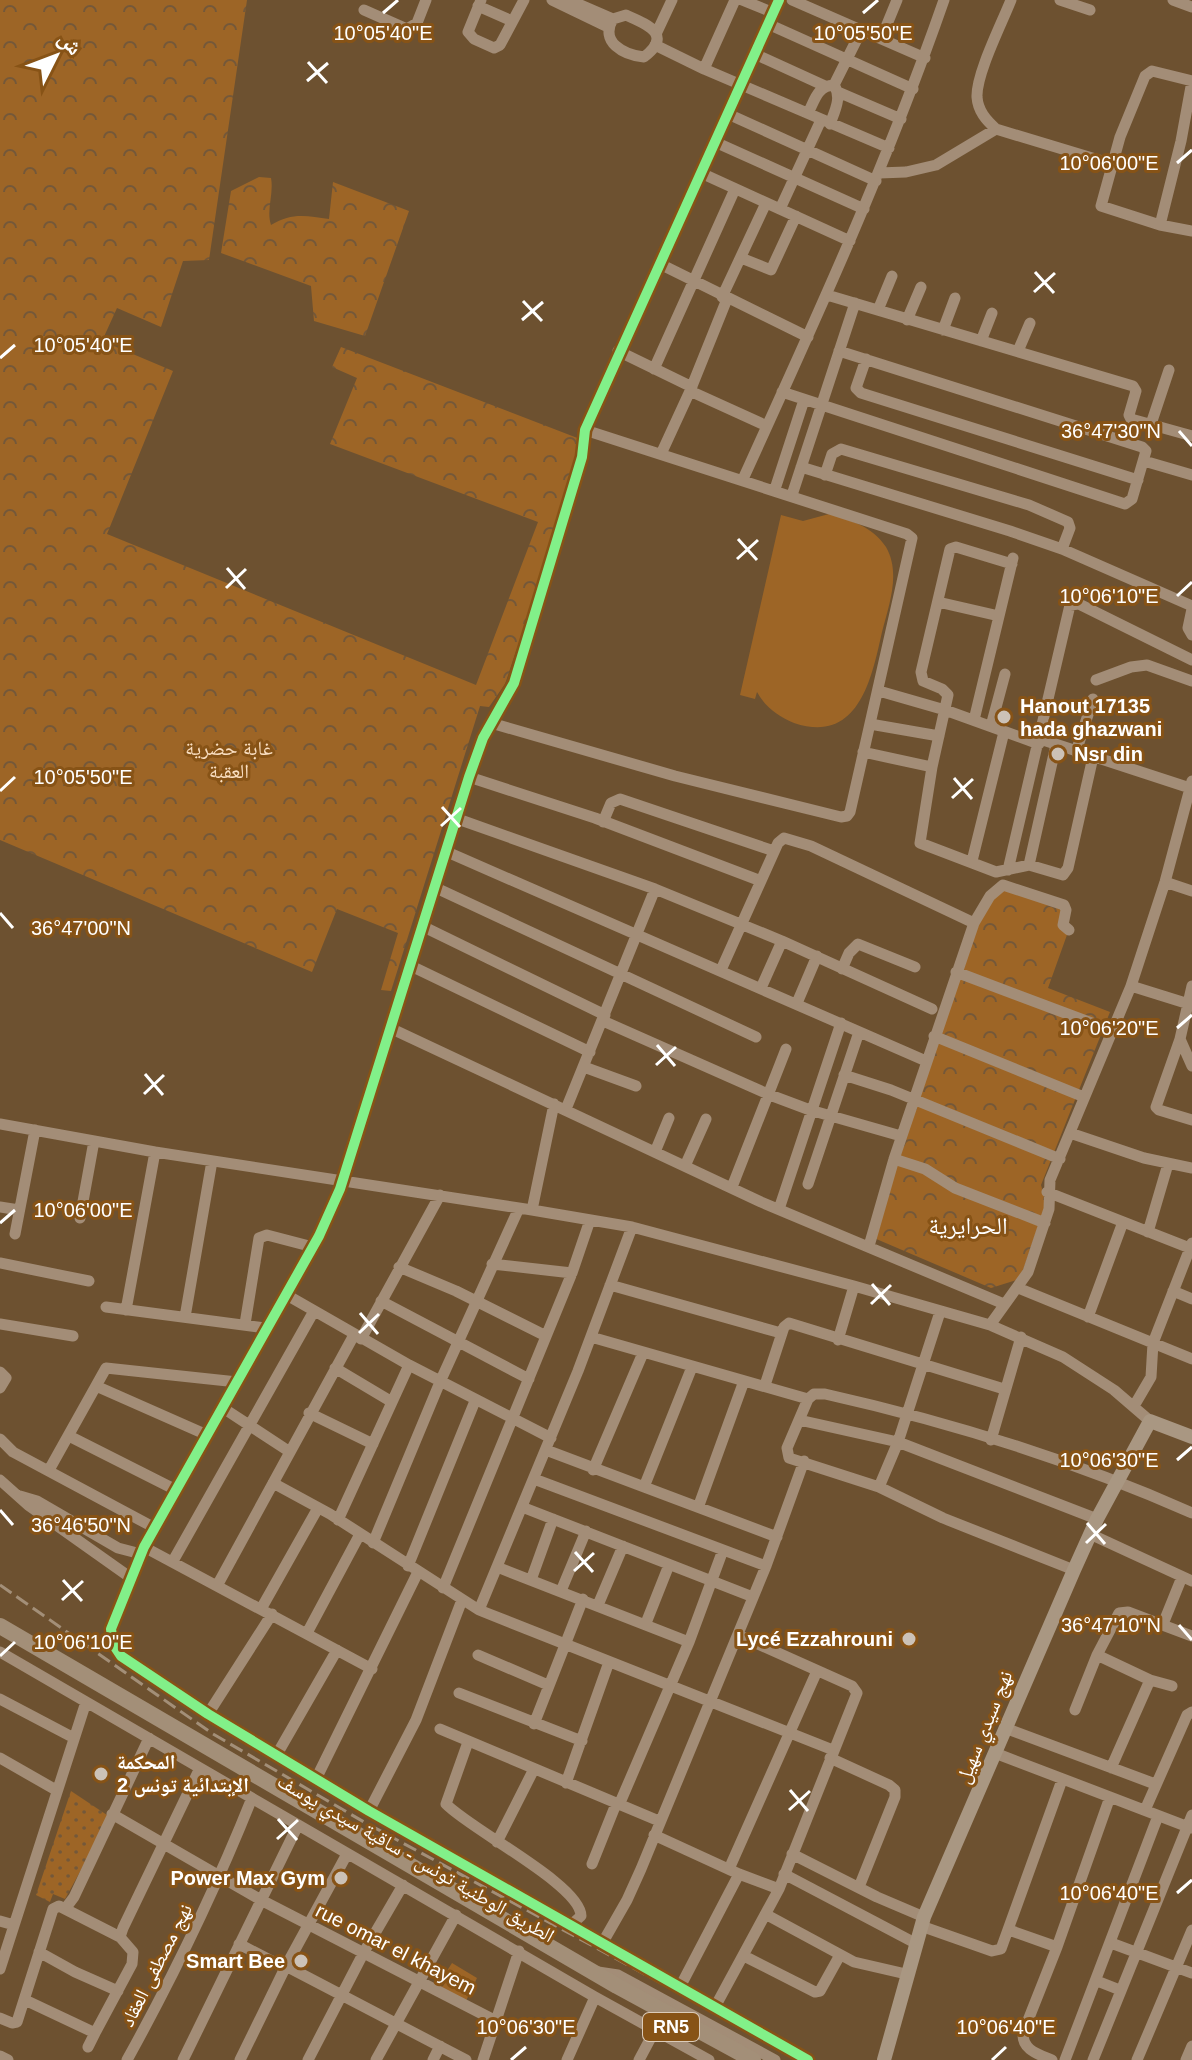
<svg xmlns="http://www.w3.org/2000/svg" width="1192" height="2060" font-family="Helvetica,'Noto Naskh Arabic',sans-serif">
<defs>
<pattern id="forest-crowns" width="20" height="18" patternUnits="userSpaceOnUse" patternTransform="scale(2)"><rect width="20" height="18" fill="#9d6526"/><path d="M2 6a3 3 0 1 1 6 0M12 15a3 3 0 1 1 6 0" fill="none" stroke="#745839"/></pattern>
<pattern id="garden-dots" width="8" height="8" patternUnits="userSpaceOnUse" patternTransform="scale(2)"><rect width="8" height="8" fill="#9d6526"/><path d="M2 2h.1M6 6h.1" fill="none" stroke="#745839" stroke-width="1.8" stroke-linecap="round"/></pattern>
</defs>
<rect width="100%" height="100%" fill="#6d5130"/>
<path fill="#9d6526" d="M829 514C852 521 872 526 886 547 901 573 889 605 882 632 872 677 859 745 794 723 779 717 765 707 757 692L755 699 740 695 781 515 803 521Z
M452 1963 477 1978 465 2003 437 1988 443 1986 445 1983 441 1980Z"/>
<path fill="url(#forest-crowns)" d="M0 0H247L209 260 183 261 161 327 117 308 102 341 173 371 107 534 476 685 538 522 330 444 357 378 332 367 341 347 580 439 567 500 505 684 489 707 480 706 391 991 381 990 398 933 337 909 312 972 0 840Z
M259 177 271 178C274 194 266 210 271 225 292 212 307 216 329 219L333 182 409 211 365 336 314 321 311 286 221 253 231 191Z
M1001 886 1065 907 1068 932 1048 988 1110 1012 1041 1185 1046 1203 1020 1279 991 1288 874 1238 975 923Z"/>
<path fill="url(#garden-dots)" d="M71 1791 110 1817 65 1899 53 1894 50 1902 36 1895Z"/>
<g fill="none" stroke-linecap="round" stroke-linejoin="round">
<path stroke="#a38d77" stroke-width="11" d="M481 0 468 32 474 39 494 48 500 45 524 0
M552 0 608 27
M569 0 613 19
M742 0 774 13
M779 0 585 430 582 457 514 683 483 738 469 777 340 1189 319 1236 144 1547 111 1629 113 1644 121 1656 208 1714 369 1811 808 2060
M792 0 925 58
M1011 0C1002 23 976 74 977 97 978 111 986 120 996 129L1112 164
M1060 0 1090 10
M1173 0 1192 7
M478 6 512 21
M364 10 407 29 417 23 426 0
M626 15C646 24 674 34 644 57 624 55 599 42 613 19Z
M768 24 913 89
M657 32 672 0
M881 39 897 0
M655 45 704 69 889 148
M755 54 825 86
M704 69 735 0
M834 85 861 31
M838 92 901 119
M808 113C815 100 817 86 834 85 842 98 835 110 830 124
M728 114 876 181
M715 142 864 209
M701 173 850 241
M879 173 906 172 936 165 996 129
M780 209 821 120
M1160 225 1181 141 1192 81 1152 71 1145 76 1120 137 1101 206 1160 225 1192 231
M741 258 771 270 796 216
M660 264 808 337
M827 295 1133 386 1136 391 1129 415 1131 419 1192 436
M722 297 766 203
M878 310 892 276
M907 320 921 287
M943 330 955 298
M981 341 992 313
M618 351 692 387
M1018 351 1030 323
M866 359 856 388 861 393 1138 480
M654 369 735 189
M690 391 767 426
M782 392 1125 504 1132 499 1146 451 1142 447 839 351
M1151 424 1169 370
M661 454 690 391 727 299
M1144 461 1192 475
M801 467 1010 531 1062 549 1192 606
M825 475 832 454 841 449 1029 505 1068 522 1070 528 1062 549
M743 479C815 321 887 164 944 0
M775 489 804 400
M792 495 855 303
M1012 564 956 547 950 549 921 672 923 681 942 689 948 695 932 767 920 843 996 872 1029 865 1063 875 1068 868 1093 757
M938 602 999 616
M1192 609 1188 628 1192 635
M1096 680 1131 667 1147 665 1192 681
M879 691 945 710 1039 744
M974 720 1013 558
M491 723 675 776 841 817 847 816 850 812 912 538 907 534 585 430
M870 724 939 736
M991 726 1005 674
M1040 739 1190 788
M863 752 932 767
M1076 752 1093 699
M469 777 595 818 761 881
M455 818 655 889 782 941 932 1009
M603 822 611 803 620 799 774 851
M445 851 926 1061
M972 861 1004 732
M1029 865 1056 745
M1008 870 1070 605 1079 604 1192 660
M1165 882 1192 891
M434 887 756 1037
M422 926 605 1015
M409 965 590 1052
M842 969 849 953 858 944 915 967
M721 970 778 843 784 838 811 846 974 923
M956 972 1113 1031
M1131 986 1192 1005
M761 988 782 941
M797 1003 817 956
M603 1021 770 1095 810 1110 901 1136
M390 1028 761 1202 1004 1304
M934 1036 1084 1097
M1180 1039 1192 986
M1192 1066 1180 1039 1156 1107 1159 1110 1192 1120
M584 1067 636 1086
M844 1075 891 1090 1060 1159
M566 1109 655 889
M0 1124 155 1152 532 1210 632 1227 854 1286 990 1325 1063 1357 1114 1390 1150 1421
M1070 1133 1144 1158 1192 1168
M655 1152 669 1118
M685 1166 706 1119
M808 1184 859 1032
M732 1187 786 1049
M1047 1192 1192 1249
M0 1207 19 1210
M779 1209 841 1023
M532 1210 554 1104
M80 1218 94 1141
M1045 1223 955 1188 925 1169 894 1159 974 923 990 896 1003 885 1064 905 1066 910 1063 925 1069 930
M1148 1232 1168 1164
M15 1234 35 1130
M869 1246 894 1159
M0 1263 89 1281
M492 1264 572 1273
M399 1267 456 1291 546 1336
M610 1285 781 1333
M1018 1288 1192 1359
M1173 1291 1192 1299
M285 1294 409 1365 551 1438
M381 1301 529 1379
M106 1307 265 1328
M126 1310 155 1152
M185 1317 212 1161
M1088 1317 1123 1222
M0 1324 73 1336
M245 1324 259 1238 267 1235 313 1247
M990 1325 1028 1272 1049 1209 1050 1180 1131 986 1165 882 1192 781
M591 1337 808 1399
M361 1339 440 1195
M838 1340 854 1286
M335 1368 392 1402
M0 1372 6 1378 0 1388
M765 1385 784 1327 789 1323 1004 1389
M96 1386 207 1435
M1134 1406 1151 1377 1153 1343 1192 1243
M223 1408 290 1452
M309 1413 373 1444
M799 1420 898 1442 1097 1519
M69 1436 176 1490
M0 1439 13 1452 155 1528
M991 1440 1021 1337
M546 1450 777 1537
M49 1470 106 1368 237 1382
M593 1470 643 1353
M534 1479 766 1566
M0 1480 28 1505 131 1578
M273 1483 330 1514 479 1610 833 1750
M644 1487 692 1367
M879 1487 898 1442 940 1312
M20 1496 37 1501 118 1548 141 1554
M699 1505 744 1381
M522 1507 753 1597
M338 1520 409 1365
M1090 1534 1192 1581
M373 1543 440 1382 519 1208
M144 1547 372 1669
M173 1561 314 1311
M408 1566 475 1401
M497 1567 689 1642
M1074 1570 943 1518 879 1487 789 1458 787 1448 808 1399 814 1394H825C950 1422 1075 1461 1192 1513
M531 1580 553 1519
M218 1584 354 1335
M443 1588 572 1273 590 1220
M561 1591 586 1531
M598 1605 623 1546
M261 1609 318 1508
M479 1610 578 1371 632 1227
M646 1623 669 1565
M1163 1624 1182 1577
M307 1633 360 1534
M0 1652 595 1997 709 2060
M478 1655 548 1685
M1097 1655 1150 1680 1172 1686
M459 1693 582 1741
M0 1699 74 1738
M1075 1710 1097 1655 1119 1613 1128 1612 1192 1636
M208 1714 272 1614
M534 1724 583 1599
M1005 1728 1155 1784
M440 1729 659 1821
M468 1742 446 1804C471 1830 581 1885 581 1916L572 1924
M995 1753 1191 1828
M276 1756 337 1650
M0 1758 56 1790
M830 1758 889 1785 895 1790V1797L859 1887
M1111 1768 1150 1680
M316 1779 418 1572
M566 1783 609 1662
M619 1805 689 1642 723 1550
M1145 1810 1187 1715 1192 1712
M369 1811 416 1720 462 1600
M112 1814 261 1900 496 2021
M654 1835 739 1874 779 1889
M497 1842 534 1769
M792 1854 877 1897 924 1917
M592 1864 616 1804
M729 1869 817 1671
M784 1874 915 1943
M65 1909 120 1937
M767 1915 854 1962 906 1974
M0 1921 14 1925
M921 1926 992 1951 1001 1949 1062 1780
M1009 1930 1057 1947
M603 1942 627 1900 641 1869 766 1566 804 1461
M1111 1943 1192 1973
M239 1944 285 1968
M39 1952 75 1972 118 1991
M744 1956 815 1992 820 1991 840 1955
M286 1966 466 2060
M0 1969 86 1702
M598 1972 618 1975 775 2060
M1097 1981 1120 1990
M680 1987 739 1874
M25 2000 95 2033 132 1964 133 1952 120 1937 123 1928 200 1768
M715 2007 779 1889 857 1693 852 1686 738 1635
M0 2018 12 2023 17 2022 53 1909 59 1906 65 1909 74 1897 149 1738
M88 2047 95 2033
M0 2056 8 2060
M127 2060C174 1975 216 1888 252 1798
M183 2060 298 1825
M240 2060 286 1966 347 1854
M308 2060 364 1952 403 1885
M376 2060 456 1915
M433 2060 440 2046
M483 2060 519 1951
M567 2060 595 1997
M639 2060 655 2030
M1052 2060C1038 2054 1022 2050 1023 2033L1057 1947 1110 1797
M1065 2060 1158 1816
M1093 2060 1192 1815
M1137 2060 1192 1930
M1186 2060 1192 2046"/>
<path stroke="#a99782" stroke-width="14" d="M884 2060 924 1917 1074 1570 1097 1519 1150 1421 1192 1437"/>
<path stroke="#a38f78" stroke-width="16" d="M0 1626 617 1986 753 2060"/>
<path stroke="#a38f78" stroke-width="3" stroke-dasharray="14 6" stroke-linecap="butt" d="M0 1585 213 1734 364 1822 674 1990 797 2060"/>
<g stroke="#875316" stroke-width="15">
<path id="cycleway" d="M779 0 585 430 582 457 514 683 483 738 469 777 340 1189 319 1236 144 1547 111 1629 113 1644 121 1656 208 1714 369 1811 808 2060"/>
</g>
<use href="#cycleway" stroke="#82f089" stroke-width="10"/>
</g>
<path fill="none" stroke="#fff" stroke-width="3" d="M383 13 398 0M863 13 878 0M308 62 327 83M307 81 328 63M1177 163 1192 150M1035 272 1054 293M1034 292 1055 273M523 301 542 321M522 320 543 302M0 358 15 345M1179 431 1192 446M738 539 757 560M737 559 758 540M227 568 245 589M226 588 246 569M1177 596 1192 582M954 778 972 799M0 791 15 777M952 798 973 779M442 807 460 827M441 826 461 808M0 913 13 928M1177 1028 1192 1015M657 1045 675 1066M656 1065 676 1047M145 1074 163 1095M144 1094 164 1075M0 1223 15 1210M872 1284 890 1305M871 1304 891 1285M360 1313 378 1334M359 1333 379 1314M1177 1460 1192 1447M0 1510 13 1525M1087 1523 1105 1544M1086 1543 1106 1524M575 1552 593 1572M574 1571 594 1553M63 1580 82 1601M62 1600 83 1581M1179 1625 1192 1640M0 1656 15 1642M790 1790 808 1811M789 1810 810 1791M278 1819 297 1840M277 1839 298 1820M1177 1893 1192 1880M511 2060 526 2047M992 2060 1006 2047"/>
<g fill="#ccc2b7" stroke="#875316" stroke-width="3">
<circle cx="1004" cy="717" r="8"/>
<circle cx="1058" cy="754" r="8"/>
<circle cx="909" cy="1639" r="8"/>
<circle cx="101" cy="1774" r="8"/>
<circle cx="341" cy="1878" r="8"/>
<circle cx="301" cy="1961" r="8"/>
</g>
<g text-anchor="middle" stroke-width="6" stroke-linejoin="round" paint-order="stroke">
<rect fill="#875316" stroke="#dbcbb9" stroke-width="2" x="643" y="2013" width="56" height="28" rx="6"/>
<g font-size="18" font-weight="bold" fill="#fff">
<text x="671" y="2033">RN5</text>
</g>
<g font-size="20" font-weight="bold" fill="#fff" stroke="#875316" text-anchor="start">
<text x="1020" y="713">Hanout 17135<tspan x="1020" dy="23">hada ghazwani</tspan></text>
<text x="1074" y="761">Nsr din</text>
<text x="893" y="1646" text-anchor="end">Lycé Ezzahrouni</text>
<text x="117" y="1769">المحكمة<tspan x="117" dy="23">الإبتدائية تونس 2</tspan></text>
<text x="325" y="1885" text-anchor="end">Power Max Gym</text>
<text x="285" y="1968" text-anchor="end">Smart Bee</text>
</g>
<g font-size="20" fill="#fadfc2" stroke="#875316">
<text x="229" y="755">غابة حضرية<tspan x="229" dy="23">العقبة</tspan></text>
</g>
<g font-size="20" fill="#fff" stroke="#875316">
<text transform="translate(984 1727) rotate(-68)" y="7">نهج سيدي سهيل</text>
<text transform="translate(416 1858) rotate(30)" y="7">الطريق الوطنية تونس - ساقية سيدي يوسف</text>
<text transform="translate(396 1949) rotate(27)" y="7">rue omar el khayem</text>
<text transform="translate(156 1965) rotate(-63)" y="7">نهج مصطفى العقاد</text>
</g>
<g font-size="24" fill="#fff" stroke="#875316">
<text x="968" y="1234">الحرايرية</text>
</g>
</g>
<g font-size="20" text-anchor="middle" fill="#fff" stroke="#875316" stroke-width="6" stroke-linejoin="round" paint-order="stroke">
<text x="863" y="40">10°05'50"E</text>
<text x="383" y="40">10°05'40"E</text>
<text x="1109" y="170">10°06'00"E</text>
<text x="83" y="352">10°05'40"E</text>
<text x="1111" y="438">36°47'30"N</text>
<text x="1109" y="603">10°06'10"E</text>
<text x="83" y="784">10°05'50"E</text>
<text x="81" y="935">36°47'00"N</text>
<text x="1109" y="1035">10°06'20"E</text>
<text x="83" y="1217">10°06'00"E</text>
<text x="1109" y="1467">10°06'30"E</text>
<text x="81" y="1532">36°46'50"N</text>
<text x="1111" y="1632">36°47'10"N</text>
<text x="83" y="1649">10°06'10"E</text>
<text x="1109" y="1900">10°06'40"E</text>
<text x="526" y="2034">10°06'30"E</text>
<text x="1006" y="2034">10°06'40"E</text>
</g>
<g transform="translate(56 56) rotate(48)" stroke="#875316" stroke-width="6" paint-order="stroke">
<path d="M0-6L14 30L0 20L-14 30Z" fill="#ffffff"/>
<text y="-12" font-size="22" font-weight="bold" text-anchor="middle" fill="#ffffff">ش</text>
</g>
</svg>
